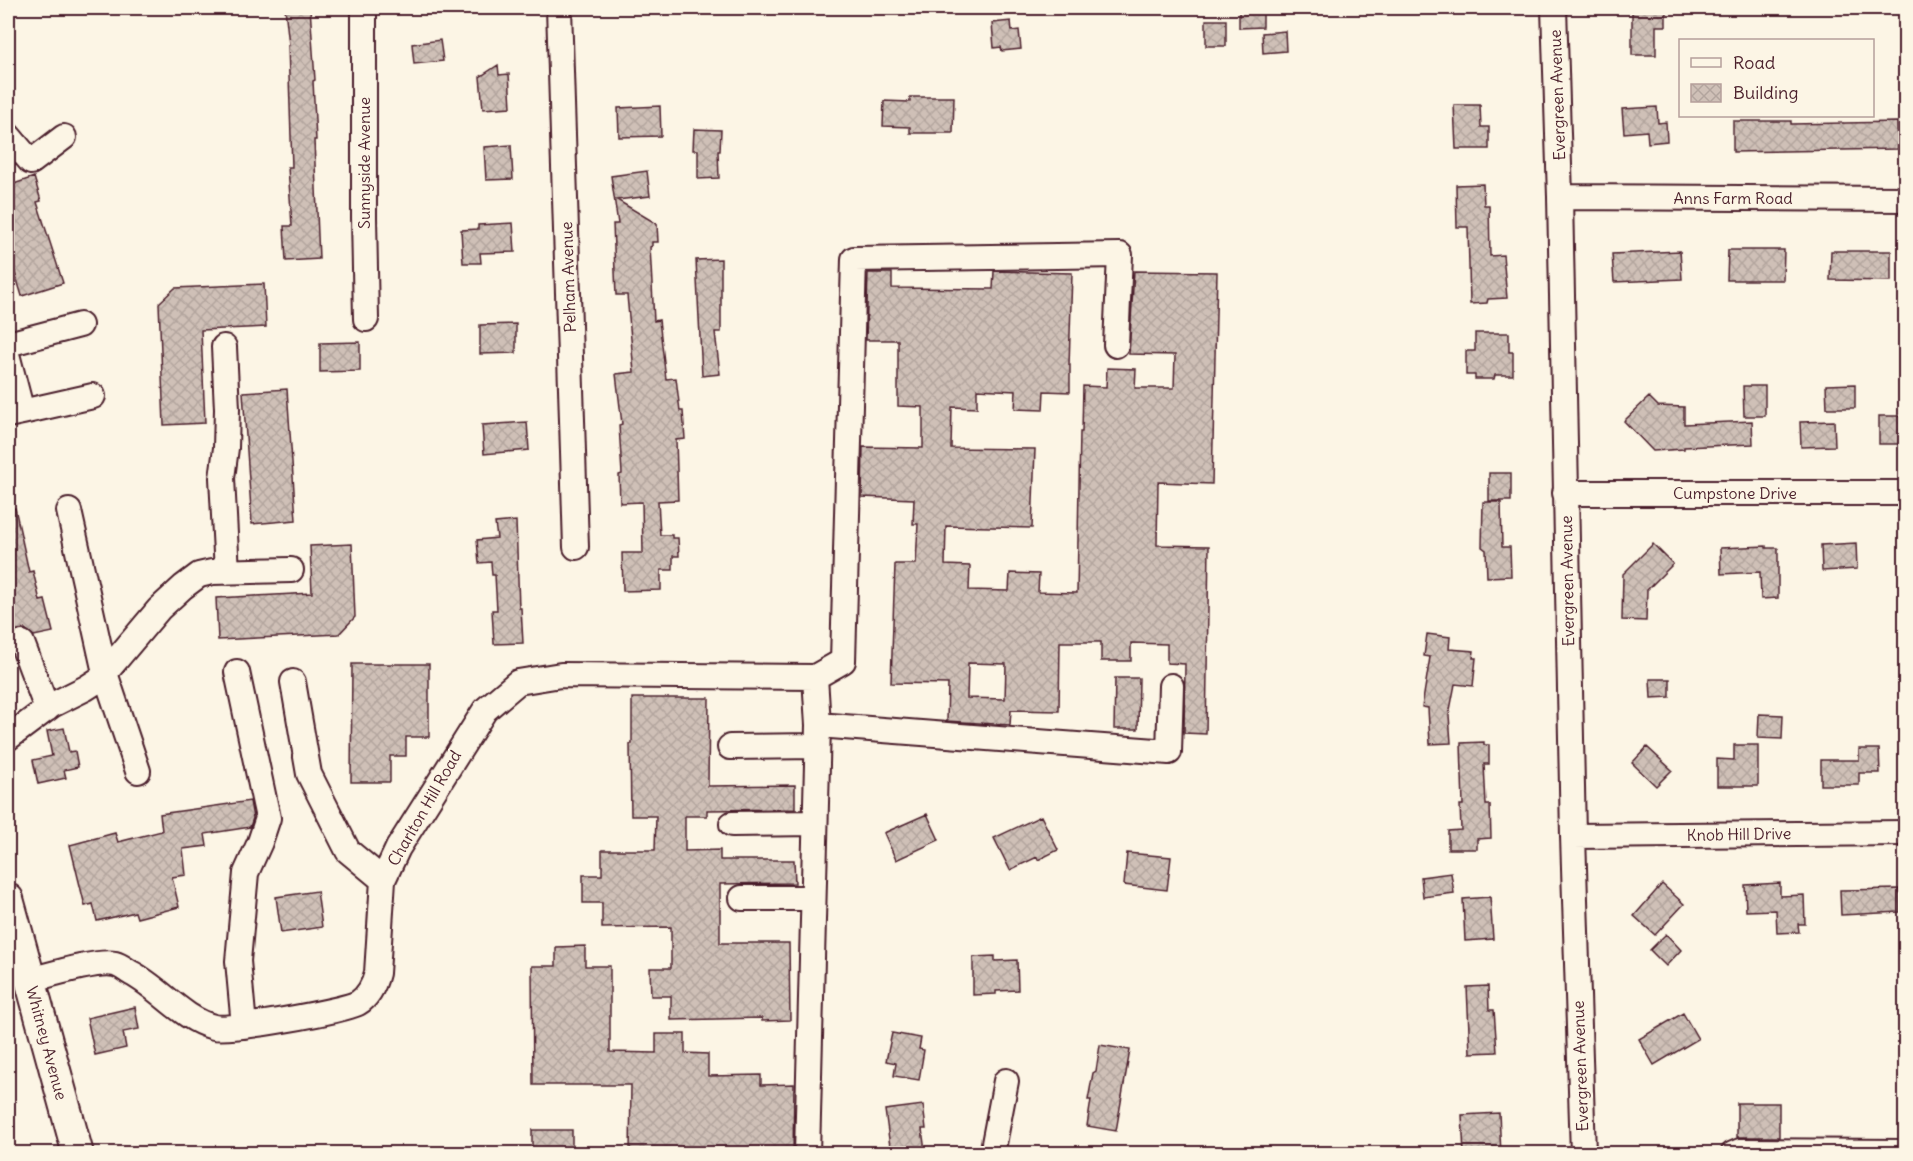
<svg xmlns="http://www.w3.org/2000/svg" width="1913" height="1161" font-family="Delius,sans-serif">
<defs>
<pattern id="building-cross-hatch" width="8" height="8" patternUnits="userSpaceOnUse" patternTransform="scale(1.5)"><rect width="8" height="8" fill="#cfc0b7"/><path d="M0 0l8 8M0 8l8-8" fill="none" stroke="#b3a59e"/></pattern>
</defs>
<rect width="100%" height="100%" fill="#fcf5e5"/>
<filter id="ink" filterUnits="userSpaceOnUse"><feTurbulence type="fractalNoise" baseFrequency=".0167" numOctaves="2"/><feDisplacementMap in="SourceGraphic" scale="12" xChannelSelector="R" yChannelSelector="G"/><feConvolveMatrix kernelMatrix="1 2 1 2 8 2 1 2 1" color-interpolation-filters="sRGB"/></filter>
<g filter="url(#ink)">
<path fill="url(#building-cross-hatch)" stroke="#4a1f2b" stroke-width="1.5" fill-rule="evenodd" d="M285 8H310L315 80 313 81 316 140H314L319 259 286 261 284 226H292L288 167H292L288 45H289Z
M1239 8H1263V27L1239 28Z
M1632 8H1666V26H1656V55H1632Z
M1206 20H1226V46H1206Z
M1011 21 1012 31 1019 30 1021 49 1002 51 1001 47 994 48 992 23Z
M1285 31 1286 51 1263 53 1262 33Z
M440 40 443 61 414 64 412 44Z
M498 65 499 75 509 74 511 107 483 109 480 77Z
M910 97H954L953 133H910V127L883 126 884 101 910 102Z
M1454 105H1480L1481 127H1489V149H1456Z
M660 106 661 136 619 137 618 108Z
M1657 107 1658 123 1666 122 1667 141 1648 143 1647 131 1624 133 1622 109Z
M1733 121H1791V124L1897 122 1898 149 1733 152Z
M694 129 721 130 720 151H718L719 178 698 179V150H693Z
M511 145 513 179 486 180 484 147Z
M647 171 650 196 617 200 657 224 658 242H652V246L650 247 654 321 659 320 666 379 676 378 680 411H683L685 439 676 440 678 500 658 501 660 535H672V538H678L679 556H673V570H661V590L623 591 622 553H643L642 502 620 503 619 475 622 474 619 425 622 424 616 374 634 372 627 295H616L613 224H618L611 176Z
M34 177 41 201 37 202 63 283 22 296 8 250V186Z
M1483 184 1484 205H1489L1490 256 1503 255 1507 298 1488 299 1487 303 1470 304 1468 227H1457L1456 185Z
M513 223 515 252 480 253 481 263H463L461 230 478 229V225Z
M1728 250H1784L1783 280H1727Z
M1680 251 1682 279 1614 282 1612 254Z
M1831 251H1891V281L1830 280Z
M721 259V332H715L720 374 702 376 696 260Z
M994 271 1072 273 1069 365H1070V392L1044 391 1043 410 1015 409 1016 391 977 389V408L952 407 951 448 1035 449 1032 528 946 526 945 565 970 566 969 590 1009 591 1010 573 1039 574 1038 592 1077 593 1080 432H1082L1083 386 1106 387 1107 368 1136 369 1135 388H1174L1175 355 1129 354 1134 271 1217 272 1212 484 1158 482 1157 545 1209 546 1206 734 1184 733 1185 664 1167 663V644L1131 643V661H1101V642H1060L1059 711 1011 710 1010 725 947 721 948 684 891 683 895 564H916L918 524H913L914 499 862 497 863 447 923 448V407L898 406V340H866L868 273H892V288L993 289ZM968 663 1006 664 1005 699 967 698Z
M264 284 266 327 201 330 205 423 164 425 159 303 175 288Z
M516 324V353L480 354V325Z
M1475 333H1509V352H1513V375H1495L1494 379H1475V375H1466V351H1475Z
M360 342V371L320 372V343Z
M1855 384V408H1827L1826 385Z
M1743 386H1765V416H1744Z
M287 389 296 520 252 524 243 392Z
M1649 397 1658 406 1684 407V424L1752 421 1753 444 1684 447V449L1653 451 1624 421Z
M1879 416H1905V444H1879Z
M1834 421 1835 446 1801 447 1800 422Z
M527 422 529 450 484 454 482 425Z
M1489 473H1511V501H1489Z
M1483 502H1501L1502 547H1510L1511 576 1487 577 1486 550 1482 547Z
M15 508 29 572 33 571 40 601 45 600 53 632 34 636 25 629 18 630 8 638V509Z
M516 521 519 608H521L523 643 494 644 492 610H497L495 575H492L491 562 479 563 477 540 497 538 495 523Z
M1856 543 1857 569 1822 571 1821 545Z
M352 544 355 617 339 634 218 640 216 598 312 593 310 546Z
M1653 544 1673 564 1647 590 1646 621 1622 620 1623 574Z
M1766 546V548H1778V598L1761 599 1760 572 1721 574 1720 548Z
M1427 634 1450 637 1449 649 1474 651 1473 658H1476L1473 686 1455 684 1449 715 1451 743 1430 744 1428 708 1422 707 1430 657 1424 656Z
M352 664H429V737H406V756H390V782H351Z
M1115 678H1139L1138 729H1114Z
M1650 679H1670V697L1651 698Z
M632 698H709L708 786 795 785V809L707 810V816H685V851L720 850V860H794L795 883 720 884V943H789L790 1020 762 1021V1018L671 1020V996H651L650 968H671V927L602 928V903H583V875H602V850H655L656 816H631L630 744H632Z
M1759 714 1783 715 1782 739 1758 738Z
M64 728 69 752 75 751 78 767 64 770 66 778 38 784 33 760 52 756 47 731Z
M1484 742V745H1489V764H1484L1486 805H1490L1491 838 1477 839V849H1448V831L1461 830 1460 805H1463L1461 743Z
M1734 745H1758V786H1717V759L1734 760Z
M1647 747 1672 770 1656 786 1632 763Z
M1859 749H1879L1880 773H1859V785H1821V760H1859Z
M250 801 253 818 250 827 205 834 207 846 183 849 186 875 172 877 179 907 137 918 135 912 97 921 93 904 85 906 70 845 115 833 118 842 162 831 160 814Z
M927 814 939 840 896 860 884 833Z
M1041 816 1058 850 1038 860 1037 857 1010 870 994 838Z
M1127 853 1171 857 1167 890 1124 885Z
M1451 873 1454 893 1423 897 1421 877Z
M1780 883V896L1804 895 1805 924H1798L1799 932 1777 933 1776 910 1746 911 1745 885Z
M1662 884 1684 904 1655 935 1634 916Z
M1899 889 1900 912 1841 915 1840 890Z
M317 891 322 927 281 933 276 897Z
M1490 897 1493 939 1465 941 1463 899Z
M1666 934 1681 950 1666 966 1650 950Z
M585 946V966H610V1052L656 1053V1034H685V1053L708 1054V1076L761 1075V1085L794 1084 793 1154H746V1148H708L707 1154H630L631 1085H533L532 966H556V947Z
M995 956V961L1017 960 1018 990 996 991V994L973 995V957Z
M1488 986 1489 1010H1494L1497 1052 1470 1053 1467 987Z
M135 1007 139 1029 123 1032 126 1048 95 1055 87 1018Z
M1683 1013 1698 1039 1654 1065 1639 1039Z
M892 1033 921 1038 919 1049 924 1050 919 1080 894 1076 896 1063 886 1061Z
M1100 1045 1130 1050 1116 1131 1087 1126 1091 1100H1088L1093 1073 1096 1071Z
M1737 1103H1779V1137H1737Z
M923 1105 926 1129H922L925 1151 891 1154 885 1110Z
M1499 1113 1501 1154H1464L1462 1115Z
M532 1130H572V1154H532Z"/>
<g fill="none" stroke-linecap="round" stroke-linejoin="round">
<g stroke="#4a1f2b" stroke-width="28">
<path id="minor" d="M364 8V218L366 319
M559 8 576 547
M1554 8 1560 197 1573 836 1583 1154
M8 135 31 162 64 137
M1560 197 1906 199
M8 344 80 325
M224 347 227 409 226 448 222 478 227 572
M8 358 22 412 8 415
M22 412 93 396
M1565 493H1906
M69 511 105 673 138 771
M22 643 47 709
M237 672 268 818 260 842 246 873 238 961 244 1026
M293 682 309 774 348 851 383 880
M818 725 1169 752 1171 686
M8 738 52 705 86 688 100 679 159 609 183 587 199 575 212 572 291 570
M730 747 817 746
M732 824 815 823
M1573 836 1906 833
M742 898H813
M30 980C49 975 97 960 115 964 120 965 126 970 131 973 160 988 182 1019 214 1027 231 1031 342 1011 358 1003 369 996 374 985 377 973L383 880 398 848 485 710 518 682 561 675 815 677 843 661 854 259 1120 255 1116 345
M807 1154 818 725 815 677
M992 1154 1006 1081
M1733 1154 1740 1151 1906 1152"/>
</g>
<g stroke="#4a1f2b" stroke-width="34">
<path id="major" d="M8 899 78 1154"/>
</g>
<use href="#minor" stroke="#fcf5e5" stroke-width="24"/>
<use href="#major" stroke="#fcf5e5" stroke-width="30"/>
</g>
</g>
<g text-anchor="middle" stroke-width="4.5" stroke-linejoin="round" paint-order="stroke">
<g font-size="16" fill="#4a1f2b" stroke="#fcf5e5">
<text transform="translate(1557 95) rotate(-92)" y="6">Evergreen Avenue</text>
<text transform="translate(364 163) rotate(-90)" y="6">Sunnyside Avenue</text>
<text x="1733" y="204">Anns Farm Road</text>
<text transform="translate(568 277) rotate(-92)" y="6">Pelham Avenue</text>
<text x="1735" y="499">Cumpstone Drive</text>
<text transform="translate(1567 581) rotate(-91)" y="6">Evergreen Avenue</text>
<text transform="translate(424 808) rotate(-60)" y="6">Charlton Hill Road</text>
<text transform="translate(1739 834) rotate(-1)" y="6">Knob Hill Drive</text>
<text transform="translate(47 1043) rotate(75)" y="6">Whitney Avenue</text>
<text transform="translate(1580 1066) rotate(-92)" y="6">Evergreen Avenue</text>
</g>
</g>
<rect width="1913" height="1161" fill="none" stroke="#fcf5e5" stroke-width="30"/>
<rect x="15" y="15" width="1883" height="1131" fill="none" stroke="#4a1f2b" stroke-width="2" filter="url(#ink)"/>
<rect x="1679" y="39" width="195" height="78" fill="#fcf5e5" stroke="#b59f9b" stroke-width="1.5"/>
<rect x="1691" y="58" width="30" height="9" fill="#fcf5e5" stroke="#b59f9b" stroke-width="1.5"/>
<text x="1733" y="69" font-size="18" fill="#4a1f2b">Road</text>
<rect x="1691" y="84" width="30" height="18" fill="url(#building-cross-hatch)" stroke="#b59f9b" stroke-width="1.5"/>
<text x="1733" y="99" font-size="18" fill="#4a1f2b">Building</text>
</svg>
